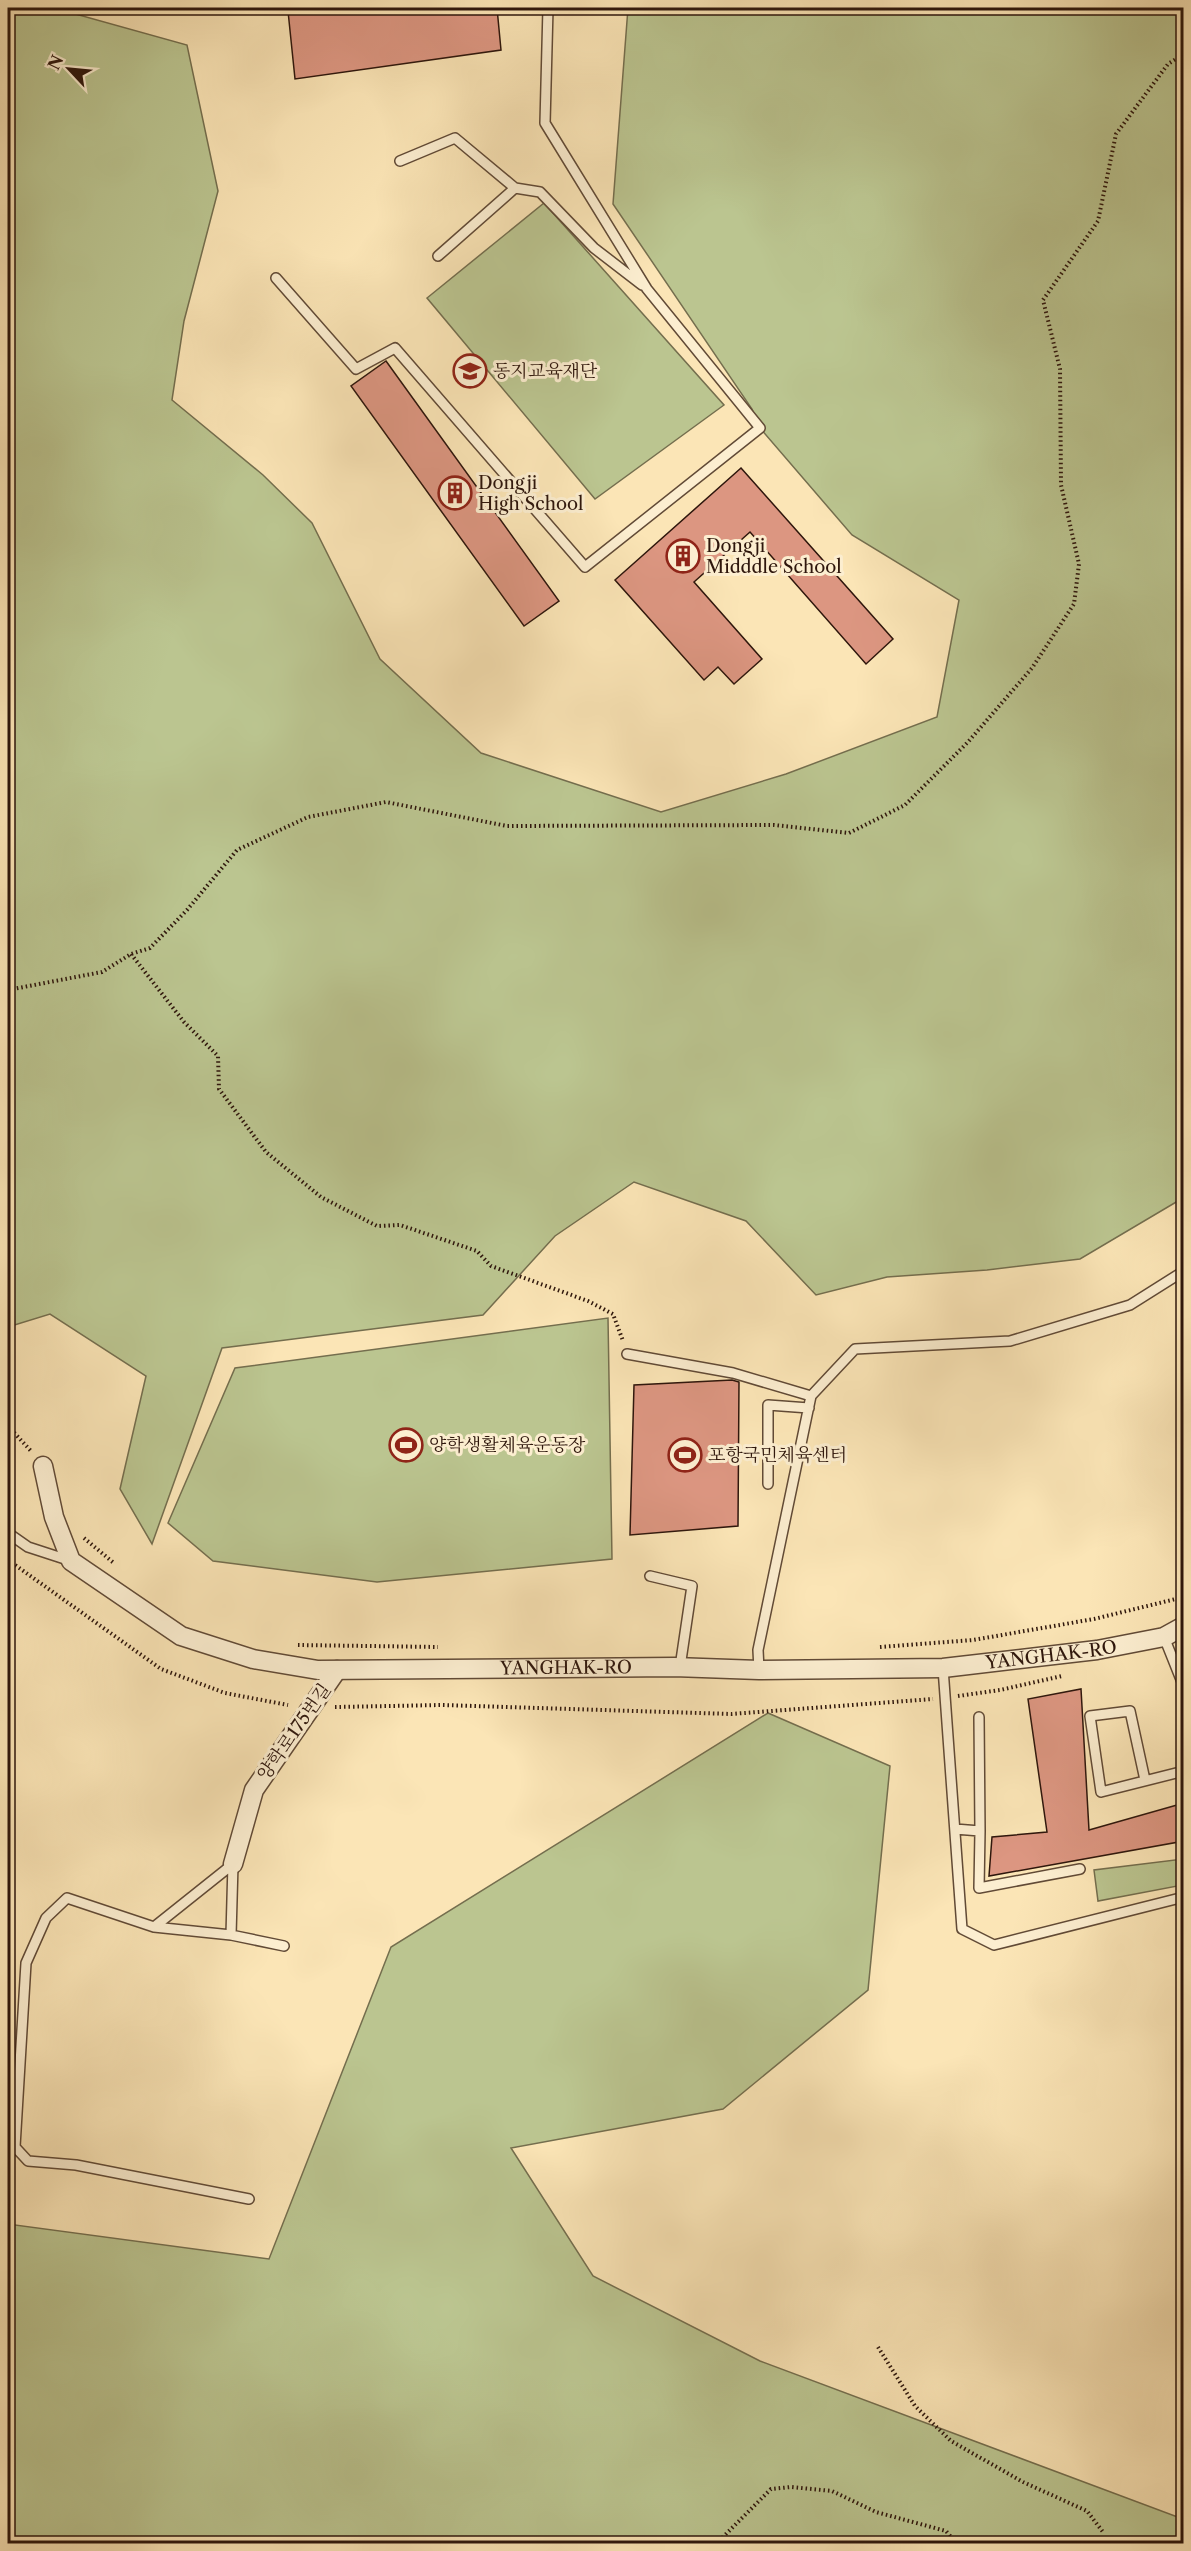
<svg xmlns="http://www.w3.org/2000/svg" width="1191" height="2551" font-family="'Libre Caslon Text','Noto Serif KR',serif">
<rect width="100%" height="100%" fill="#fbe5b6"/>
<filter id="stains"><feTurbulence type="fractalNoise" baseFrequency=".00333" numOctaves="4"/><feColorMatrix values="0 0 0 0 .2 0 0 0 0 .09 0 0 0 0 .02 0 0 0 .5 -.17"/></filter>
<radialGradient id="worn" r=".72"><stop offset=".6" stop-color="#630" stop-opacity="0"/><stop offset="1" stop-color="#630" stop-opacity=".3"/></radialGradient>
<path fill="#bbc590" stroke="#746e4e" stroke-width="1.5" d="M8 8H54L187 45 218 191 184 321 172 400 263 475 312 523 380 659 481 753 661 812 786 774 937 717 959 600 852 535 760 428 752 409 613 204 628 8H1183V1198L1080 1259 987 1270 887 1277 816 1295 746 1221 634 1182 555 1236 483 1315 222 1348 152 1544 120 1489 146 1376 50 1314 8 1327Z
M544 203 724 405 595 499 427 298Z
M608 1318 612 1559 377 1582 213 1561 168 1523 235 1368Z
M768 1713 890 1766 868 1990 723 2109 511 2148 593 2276 760 2361 1183 2519V2543L8 2544V2224L269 2259 391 1947Z
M1183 1859V1885L1098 1901 1094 1870Z"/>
<path fill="#dc9681" stroke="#2e160c" stroke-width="1.5" d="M311 8H497L501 50 295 79 288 11Z
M386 361 559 601 524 626 351 386Z
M741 468 893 639 866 664 750 532 694 582 762 659 734 684 718 667 704 680 615 580Z
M732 1380 739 1382 738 1526 630 1535 634 1385Z
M1081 1689 1089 1830 1184 1803V1841L989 1876 992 1837 1047 1832 1028 1699Z"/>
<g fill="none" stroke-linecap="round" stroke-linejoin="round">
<g stroke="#614a36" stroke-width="12">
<path id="service" d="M400 161 455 138 515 188 540 192 594 248 642 285
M438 256 515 188
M276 278 356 369 395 348 585 567 760 428 647 289 545 123 548 8
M627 1354 733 1373 811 1396
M768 1484V1405L809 1408
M8 1533 28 1547 71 1561
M650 1576 692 1586 680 1667
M1164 1637 1184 1687
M943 1668 962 1929 994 1945 1184 1897
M759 1670 758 1650 811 1396 855 1349 1010 1341 1130 1305 1184 1271
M1145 1780 1130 1711 1090 1716 1101 1792 1184 1771
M955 1829 980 1831 979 1717
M980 1831 979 1888 1080 1869
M233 1864 231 1935 154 1927 67 1898 46 1918 26 1963 15 2147 28 2161 76 2165 249 2199
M154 1927 233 1864
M231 1935 284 1946
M1111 2543 1113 2544"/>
</g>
<g stroke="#614a36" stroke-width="21">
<g id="minor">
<path id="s1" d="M43 1466 54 1517 71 1561 181 1636 253 1659 318 1670 674 1667 759 1670 943 1668 1097 1650 1164 1637 1184 1626"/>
<path d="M233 1864 254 1790 337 1670"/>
</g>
</g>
<path stroke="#2e160c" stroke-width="4" stroke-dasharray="1.5 3" stroke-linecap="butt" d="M131 954 184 1022 218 1056 219 1089 266 1152 321 1197 377 1226 400 1225 477 1251 491 1266 588 1301 613 1314 623 1341
M8 990 102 972 131 954 150 948 187 910 237 850 308 817 386 802 507 826 774 825 849 833 905 805 968 742 1032 668 1074 604 1079 564 1061 485 1060 369 1043 300 1098 221 1116 134 1168 64 1184 54
M8 1426 31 1451
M84 1538 115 1564
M8 1560 161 1669 225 1693 288 1705
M298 1645 438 1647
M880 1647 973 1640 1094 1619 1184 1597
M958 1696 1000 1690 1062 1676
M335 1707 442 1705 731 1714 933 1699
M878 2347 915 2406 951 2441 1023 2482 1087 2511 1103 2532
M716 2544 771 2489 791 2487 832 2491 876 2512 946 2531 957 2544"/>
<use href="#service" stroke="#fceed0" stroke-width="9"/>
<use href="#minor" stroke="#fceed0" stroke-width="18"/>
</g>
<defs>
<g id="school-ring" transform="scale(1.725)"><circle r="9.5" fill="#fceed0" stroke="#8f2418" stroke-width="1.5"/><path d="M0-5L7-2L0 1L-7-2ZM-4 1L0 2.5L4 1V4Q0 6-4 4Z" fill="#8f2418"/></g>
<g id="building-ring" transform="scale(1.725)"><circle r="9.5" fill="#fceed0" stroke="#8f2418" stroke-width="1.5"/><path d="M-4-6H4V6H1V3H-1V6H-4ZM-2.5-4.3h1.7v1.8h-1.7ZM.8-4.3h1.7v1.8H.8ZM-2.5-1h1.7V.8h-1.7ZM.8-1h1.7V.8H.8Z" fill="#8f2418"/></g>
<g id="stadium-ring" transform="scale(1.725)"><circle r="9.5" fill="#fceed0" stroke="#8f2418" stroke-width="1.5"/><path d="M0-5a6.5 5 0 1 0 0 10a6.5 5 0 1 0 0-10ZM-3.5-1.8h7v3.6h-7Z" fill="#8f2418"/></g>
</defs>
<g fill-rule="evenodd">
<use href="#school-ring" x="470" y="371"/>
<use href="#building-ring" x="455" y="493"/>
<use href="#building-ring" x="683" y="556"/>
<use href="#stadium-ring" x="406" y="1445"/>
<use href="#stadium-ring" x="685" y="1455"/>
</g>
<g text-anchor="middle" stroke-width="6" stroke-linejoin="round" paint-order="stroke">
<g font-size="18" fill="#2e160c" stroke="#fceed0" text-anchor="start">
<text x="493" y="377">동지교육재단</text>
<text x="478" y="489">Dongji<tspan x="478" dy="21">High School</tspan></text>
<text x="706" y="552">Dongji<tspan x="706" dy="21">Midddle School</tspan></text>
<text x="429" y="1451">양학생활체육운동장</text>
<text x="708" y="1461">포항국민체육센터</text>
</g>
<g font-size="18" fill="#2e160c" stroke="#fceed0">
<text dy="6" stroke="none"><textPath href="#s1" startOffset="1108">YANGHAK-RO</textPath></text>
<text dy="6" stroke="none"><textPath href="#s1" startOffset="622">YANGHAK-RO</textPath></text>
<text transform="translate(294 1732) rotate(-55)" y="6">양학로175번길</text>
</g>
</g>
<rect width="1191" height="2551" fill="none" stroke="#fbe5b6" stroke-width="30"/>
<rect x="9" y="9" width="1173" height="2533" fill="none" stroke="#2e160c" stroke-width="3"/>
<rect x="15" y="15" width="1161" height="2521" fill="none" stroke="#2e160c" stroke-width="1.5"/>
<g transform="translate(69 69) rotate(296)" stroke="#fceed0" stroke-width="4.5" paint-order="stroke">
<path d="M0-4.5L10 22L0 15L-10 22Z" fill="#2e160c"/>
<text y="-9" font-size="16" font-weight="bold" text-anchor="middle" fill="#2e160c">N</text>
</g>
<rect width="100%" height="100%" filter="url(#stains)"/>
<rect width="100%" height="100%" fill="url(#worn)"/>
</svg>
